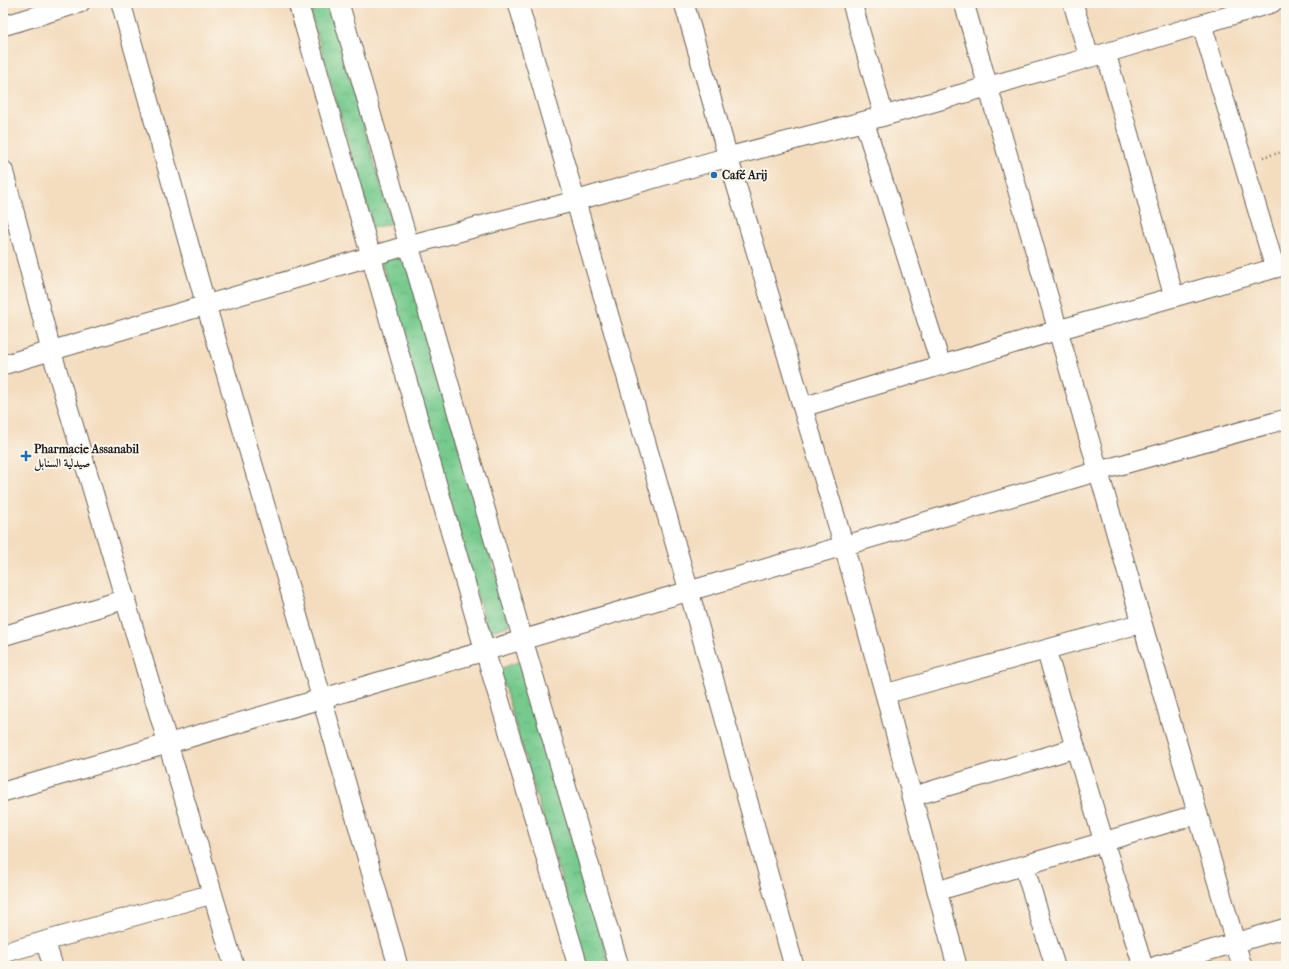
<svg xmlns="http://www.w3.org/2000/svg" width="1289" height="969" font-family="'IM FELL French Canon',Amiri,serif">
<defs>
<pattern id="park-crowns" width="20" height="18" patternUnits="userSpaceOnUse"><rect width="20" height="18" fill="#76ca8d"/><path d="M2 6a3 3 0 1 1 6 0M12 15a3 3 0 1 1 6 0" fill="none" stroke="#66ad79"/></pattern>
</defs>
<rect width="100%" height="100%" fill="#fbf7ec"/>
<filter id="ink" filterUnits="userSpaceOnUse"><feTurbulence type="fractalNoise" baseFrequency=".025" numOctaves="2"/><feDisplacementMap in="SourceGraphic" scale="8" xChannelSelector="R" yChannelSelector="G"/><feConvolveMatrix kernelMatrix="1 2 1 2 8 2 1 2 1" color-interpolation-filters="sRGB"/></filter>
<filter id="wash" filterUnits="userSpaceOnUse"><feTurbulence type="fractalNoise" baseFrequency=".012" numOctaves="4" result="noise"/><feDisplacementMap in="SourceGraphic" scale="16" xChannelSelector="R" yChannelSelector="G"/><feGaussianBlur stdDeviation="0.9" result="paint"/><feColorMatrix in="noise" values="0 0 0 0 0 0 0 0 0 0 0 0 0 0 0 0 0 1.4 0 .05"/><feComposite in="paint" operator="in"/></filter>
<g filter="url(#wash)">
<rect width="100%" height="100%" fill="#f4ddbf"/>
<path fill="url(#park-crowns)" stroke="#497354" d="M308 3H328L392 223 373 228Z
M404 254 510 625 488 632 381 260Z
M521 661 610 966H587L499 669Z"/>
</g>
<g filter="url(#ink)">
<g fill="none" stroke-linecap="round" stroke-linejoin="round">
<g stroke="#686055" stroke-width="21">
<path id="street" d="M121 3 206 305 322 699 398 966
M298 3 485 651 578 966
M339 3 523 640 619 966
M518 3 689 591 794 966
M684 3 728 157 844 546 885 694 957 966
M852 3 884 116
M964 3 1142 623 1242 966
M1073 3 1089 57
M1202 25 1275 268
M3 26 80 3
M1106 53 1174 297
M864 121 941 365
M3 170 51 350 234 966
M3 365 409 245 575 201 728 157 884 116 1106 53 1272 3
M803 407 1058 330 1286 265
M3 636 126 599
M1046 650 1104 842 1143 966
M885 694 1142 623
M3 792 1099 471 1286 419
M911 797 1075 748
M1024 866 1055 966
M937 891 1198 814
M45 941 53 966
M3 953 212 894
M1156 966 1286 928"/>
</g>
<path stroke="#686055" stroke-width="2.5" stroke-dasharray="1 3" stroke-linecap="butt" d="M1263 157 1286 151"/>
<use href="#street" stroke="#fff" stroke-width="19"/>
</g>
</g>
<g fill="#1f6fb2" stroke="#fbf7ec" stroke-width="1.5">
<circle cx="714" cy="175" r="4"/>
<path d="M24 450h4v4h4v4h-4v4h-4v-4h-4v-4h4z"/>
</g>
<g text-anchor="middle" stroke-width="4" stroke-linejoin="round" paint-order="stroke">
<g font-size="12" font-weight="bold" fill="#1c1c1c" stroke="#fbf7ec" text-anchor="start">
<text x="722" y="179">Café Arij</text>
<text x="34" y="453">Pharmacie Assanabil<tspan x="34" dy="14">صيدلية السنابل</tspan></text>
</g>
</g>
<rect width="1289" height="969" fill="none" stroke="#fbf7ec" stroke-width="16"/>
</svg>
